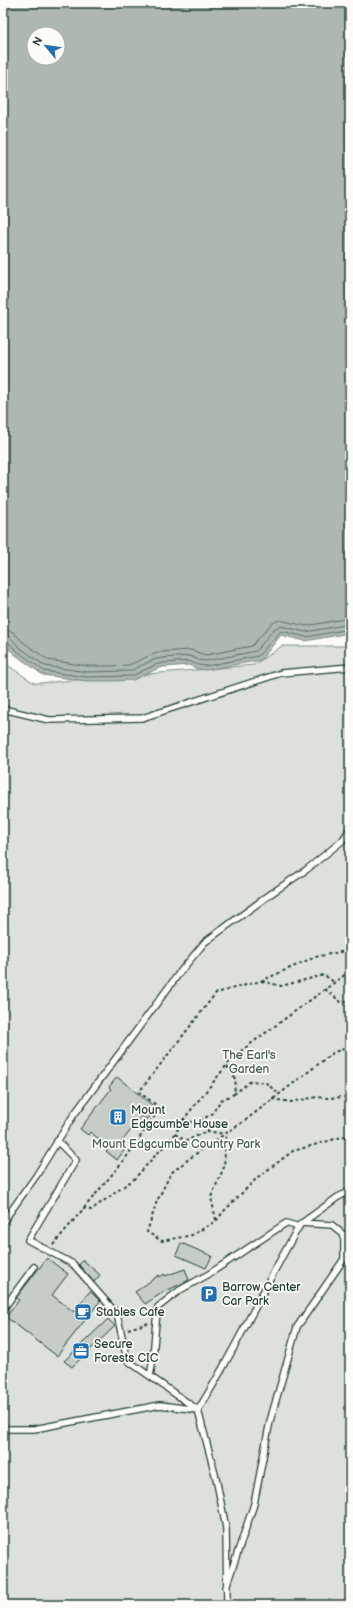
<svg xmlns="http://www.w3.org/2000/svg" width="353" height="1608" font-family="'Balsamiq Sans',sans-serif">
<rect width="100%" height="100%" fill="#fdfcf7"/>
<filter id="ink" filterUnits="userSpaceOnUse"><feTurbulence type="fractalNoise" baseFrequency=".025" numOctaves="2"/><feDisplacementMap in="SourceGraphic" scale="8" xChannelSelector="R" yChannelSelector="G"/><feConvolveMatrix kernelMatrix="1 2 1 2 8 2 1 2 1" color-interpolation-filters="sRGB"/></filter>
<g filter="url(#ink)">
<path fill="#dde0db" stroke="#7e8e88" d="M282 646H350V1605H3V662L34 683H40L254 665Z"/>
<path fill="#aeb8b1" stroke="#75877f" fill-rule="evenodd" d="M3 3H350V633L305 641 281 635 261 660 206 670 197 669 189 665 163 667 157 669 133 680 111 681H87L43 675 13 653 3 643ZM34 34H58V58H34Z"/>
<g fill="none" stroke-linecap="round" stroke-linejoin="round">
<path stroke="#586e66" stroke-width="1" d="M3 629 13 632 23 642 48 660 88 666H111L129 665 151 655 161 652 190 650 206 655 252 646 271 624 279 620 306 626 350 618
M3 635 10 637 19 647 45 666 88 672 130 671 153 660 162 658 190 656 199 660 206 661 256 651 274 629 280 626 306 632 350 624
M3 640 7 641 16 650 44 671 87 677 132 676 155 665 163 663 189 661 198 665 206 666 258 656 281 631 306 637 350 629"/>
</g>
<path fill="#c6cdc7" stroke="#1f3d34" d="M117 1077 156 1108 147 1120 142 1116 120 1144 126 1148 117 1160 106 1151 109 1147 90 1132 88 1135 80 1129 111 1089 109 1087Z
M181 1243 212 1256 206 1268 176 1255Z
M47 1258 68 1274 52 1295 74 1312 90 1291 100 1301 57 1356 6 1317 19 1300 16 1298Z
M83 1260 100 1275 94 1282 79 1265Z
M185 1269 189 1280 162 1293 145 1304 135 1292 159 1275 160 1277 164 1274 165 1276Z
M108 1319 115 1326 72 1367 64 1361Z"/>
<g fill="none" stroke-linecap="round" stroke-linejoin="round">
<g stroke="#1f3d34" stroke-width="8">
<path id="lane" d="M3 709 49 720 142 718 281 673 350 667
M57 1141 76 1160 28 1240 73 1264 117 1314 127 1360 198 1410C236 1350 265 1284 301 1223L332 1225 344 1235V1259L297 1327 270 1421 254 1504 226 1587
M3 1222 36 1176 73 1116 180 972 205 942 272 893 306 870 342 841 350 829
M302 1223 338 1197 350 1191
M3 1309 34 1267
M150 1376C155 1353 154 1330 158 1307L180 1290 209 1274 286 1223 299 1227
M3 1429H34L160 1405 198 1410 216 1478 226 1528 227 1605"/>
</g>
<path stroke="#1f3d34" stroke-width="2" stroke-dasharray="3 3" stroke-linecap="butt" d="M262 981 281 986 324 975 334 982
M325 989 341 1002 350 1001
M350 1047 334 1052 247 1119 194 1155 171 1173 157 1201 147 1232 162 1241 192 1235 216 1221 224 1211 258 1177 293 1151 342 1137H350
M234 1094 251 1081 266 1083 279 1094
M272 1099 291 1102 317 1097 328 1098 345 1097 350 1107
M183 1120 195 1123 212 1114 221 1100 234 1094 236 1080 226 1065
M175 1134 186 1141 207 1131 224 1134
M83 1208 91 1210 134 1179 175 1134 183 1120 234 1056 350 971
M216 1220 211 1197 224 1167 226 1135
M53 1245 125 1159 160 1108 139 1092 216 993 261 981 315 957 350 950
M128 1329 149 1323"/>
<use href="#lane" stroke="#fdfcf7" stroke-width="5.5"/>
</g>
</g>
<defs>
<g id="building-square" transform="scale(0.9)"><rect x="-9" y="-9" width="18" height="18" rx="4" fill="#1f6fb2" stroke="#fdfcf7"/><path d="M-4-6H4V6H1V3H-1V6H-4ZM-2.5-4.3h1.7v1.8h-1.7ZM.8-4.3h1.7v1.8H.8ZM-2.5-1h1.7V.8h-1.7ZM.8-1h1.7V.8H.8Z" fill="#fff"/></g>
<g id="parking-square" transform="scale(0.9)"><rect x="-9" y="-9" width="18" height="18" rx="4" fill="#1f6fb2" stroke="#fdfcf7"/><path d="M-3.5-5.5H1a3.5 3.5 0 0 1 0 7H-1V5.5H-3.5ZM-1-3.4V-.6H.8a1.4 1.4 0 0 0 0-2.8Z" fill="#fff"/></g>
<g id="cafe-square" transform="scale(0.9)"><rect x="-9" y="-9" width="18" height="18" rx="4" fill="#1f6fb2" stroke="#fdfcf7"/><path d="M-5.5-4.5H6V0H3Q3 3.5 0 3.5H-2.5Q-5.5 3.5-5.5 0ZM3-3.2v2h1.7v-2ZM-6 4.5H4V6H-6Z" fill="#fff"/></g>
<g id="office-square" transform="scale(0.9)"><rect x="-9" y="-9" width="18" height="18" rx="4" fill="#1f6fb2" stroke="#fdfcf7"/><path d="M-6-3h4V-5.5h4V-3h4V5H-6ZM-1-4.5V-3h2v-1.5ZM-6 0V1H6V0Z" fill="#fff"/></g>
</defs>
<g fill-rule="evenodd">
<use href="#building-square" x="118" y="1117"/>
<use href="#parking-square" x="209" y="1294"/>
<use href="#cafe-square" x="83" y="1312"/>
<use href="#office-square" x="81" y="1351"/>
</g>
<g text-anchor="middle" stroke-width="3.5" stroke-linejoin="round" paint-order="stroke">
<g font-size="12" fill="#455e55" stroke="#fdfcf7">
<text x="249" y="1059">The Earl's<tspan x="249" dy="14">Garden</tspan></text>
<text x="176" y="1148">Mount Edgcumbe Country Park</text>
</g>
<g font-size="12" fill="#1f3d34" stroke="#fdfcf7" text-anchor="start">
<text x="131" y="1114">Mount<tspan x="131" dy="14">Edgcumbe House</tspan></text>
<text x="222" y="1291">Barrow Center<tspan x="222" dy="14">Car Park</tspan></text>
<text x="96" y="1316">Stables Cafe</text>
<text x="94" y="1348">Secure<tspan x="94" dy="14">Forests CIC</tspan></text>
</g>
</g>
<rect width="353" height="1608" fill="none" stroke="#fdfcf7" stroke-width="16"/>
<rect x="8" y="8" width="337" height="1592" fill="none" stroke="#1f3d34" stroke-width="1.5" filter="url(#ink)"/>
<g transform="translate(46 46) rotate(299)"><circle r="19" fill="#fdfcf7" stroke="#a4b0a9"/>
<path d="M0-3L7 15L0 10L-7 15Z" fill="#1f6fb2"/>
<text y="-6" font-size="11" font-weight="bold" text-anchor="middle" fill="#1f3d34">N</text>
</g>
</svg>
